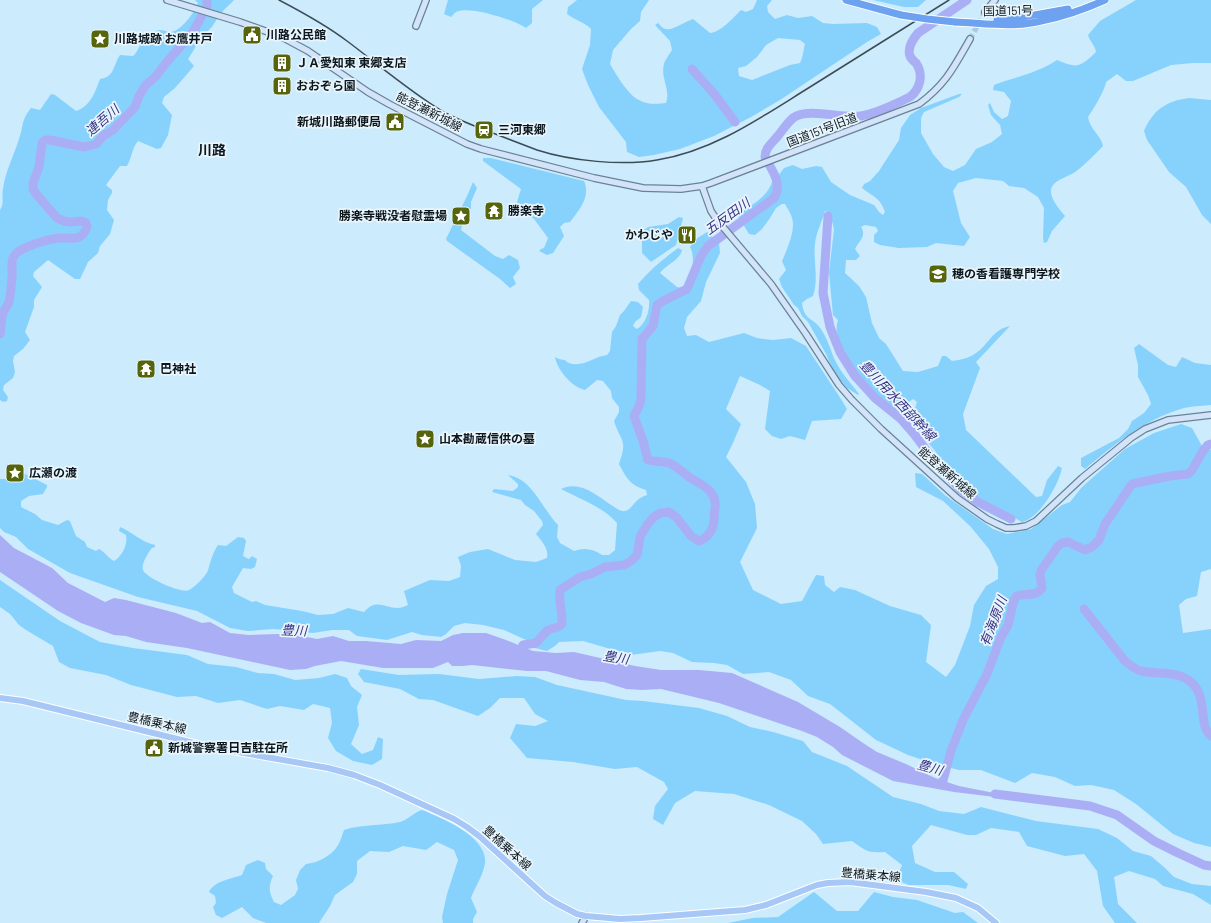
<svg xmlns="http://www.w3.org/2000/svg" width="1211" height="923" font-family="Barlow,'Noto Sans JP',sans-serif">
<rect width="100%" height="100%" fill="#ccebfd"/>
<path fill="#87d2fd" fill-rule="evenodd" d="M195 0H234C231 4 226 7 223 11 212 24 215 28 199 37 197 46 193 51 188 59L194 66 175 88 164 97 162 103 172 115 168 135 161 148 157 149 138 141C132 148 132 157 127 166H120L106 185 112 190V193L108 200 107 210 114 220 110 234 100 246 98 253 88 262 80 279H75L48 260 34 272 33 276 42 287 34 300V307L25 332 30 340 23 349 14 356 13 361 15 372 13 378 4 385 3 390 8 397 7 401 3 402 0 400V210C5 202 1 197 3 189 5 173 13 157 18 142 24 127 20 122 31 108L40 110 51 94 55 95 76 111C91 106 95 92 100 79 115 77 113 65 120 55L133 56C138 52 138 47 142 43 144 38 152 33 156 31 161 28 166 32 171 32 181 31 195 12 198 3Z
M448 0H543L532 9V23L526 28C515 20 468 5 456 12 454 13 453 15 451 17L444 14Z
M577 0H649L641 12 640 21 631 29 613 50 610 64C616 74 628 95 639 100 647 105 658 104 666 103 671 89 660 78 664 64 665 60 669 55 672 50L670 41 655 25 658 23C660 25 663 29 666 29 671 31 687 21 693 19L710 33C721 32 733 18 741 10L746 12 753 9 757 0H772L767 6 768 12 775 19 787 15 798 18 812 16 823 23 833 24 867 23 877 27 881 34 867 42 780 100 751 117 714 136 680 149 654 155 639 157 627 152 626 142 599 107 588 85 582 69 590 45 591 29C584 22 575 20 567 14L568 7ZM778 38 800 40 805 44C803 51 803 57 800 63L790 65 752 80 739 76 738 68 746 66 757 57 766 45Z
M873 0H926L918 7H904Z
M1136 0H1211V63H1193L1171 65 1133 81H1126L1117 74 1106 82C1105 90 1093 110 1088 117 1090 130 1101 135 1103 146 1094 155 1085 165 1075 172 1069 176 1061 178 1055 183 1044 192 1058 208 1065 216L1052 231 1047 242 1044 243 1043 238 1044 208 1038 197 1024 188 1009 186 1003 181 976 178 958 183 953 191 961 223 970 237 964 246 936 243 927 247 899 248 880 245 874 242V235L878 231 876 227 865 225 861 227C867 236 859 241 855 249L860 256 856 260H846L845 273 859 286 866 297 872 323 879 338 886 344 903 371 918 372 938 366 942 356H946L952 361C961 360 969 358 976 353 989 344 993 329 1010 326L976 362 980 368 963 414 966 430 1036 497 1042 496 1047 480 1058 466 1062 468C1059 484 1040 518 1022 522L972 494 953 474 917 428 912 418 917 402 913 399 898 410C877 403 840 354 837 332 836 328 837 324 838 320L833 315 829 273 834 229 830 213 825 211C822 222 816 232 815 244 813 261 819 279 813 296L807 299 802 303C804 321 813 317 821 329 827 338 830 348 834 358 840 372 850 382 859 394L858 395 847 388 834 373 826 354 808 322 802 316 798 308 794 305 782 287 779 279 786 270 782 261C787 250 796 229 792 218 791 213 787 208 785 204H782L776 208 770 218 762 229 755 235 749 234 738 216V213C754 204 768 197 773 179L778 176 784 168 793 165 802 169 816 166 822 167 831 182 850 195 874 205 879 212 883 215 885 212C880 197 873 197 862 188L864 184 870 181 879 171 899 140 901 128 910 115 921 108 959 94H962L959 97 924 112 921 118V133L933 154 944 167 953 171 965 165 976 149 992 142 1002 134 1000 125 991 115 988 105 990 103 994 112 1002 119 1008 116 1011 101 1004 92 993 90 994 85C1015 77 1038 73 1057 60 1078 69 1080 67 1096 52 1095 45 1090 42 1088 35L1100 21Z
M1189 98 1211 100V224L1202 215 1186 187 1169 172 1147 140 1144 131C1153 110 1166 101 1189 98Z
M483 158H491L584 181C591 197 579 210 570 222L564 223 560 227 564 236 553 253 547 255 539 251 541 249 544 248 548 238 534 219 517 207V202L521 189 483 161Z
M473 182 477 188 471 202V208L463 221 461 230 495 256 503 259 509 255 518 260 520 268 513 277 516 284 510 288 500 279 447 241 446 239 467 196Z
M679 217 683 218 676 245 651 262 642 253V234L644 230 648 227 668 224Z
M707 232 719 243 720 253 706 282 701 301 687 317 684 328 687 336 696 335 709 342 744 333 757 338 773 340 791 338 806 346 839 396 847 409 841 419 812 421 805 440 790 436 781 439 772 436 765 429 770 391 760 385 740 376 726 409 741 424 733 443 726 457 746 482 755 504 757 528 740 562 753 590 781 604 802 601 816 575 824 576 825 585 834 592 840 587 855 590 890 606 921 615 931 625 926 662 946 677 955 665 970 626 974 605 986 586 998 579V567L989 549 970 526 943 501 916 487 915 473 922 474 946 496 993 529 1007 534 1031 529 1062 505 1070 502 1082 487 1125 449 1154 433 1181 424 1192 428 1202 446 1211 450V569L1201 572 1197 596 1186 599 1179 605 1183 633 1211 629V847L1194 843 1173 834 1136 804 1114 790 1091 785 1075 786 1055 777 1032 773 1015 783 981 770H959L935 764 908 755 876 740 830 704 808 696 791 680 769 672 743 674 727 665 714 663 692 662 673 653 660 651 631 655 583 641 559 642 555 646 547 651 535 648 526 640 504 630 483 625 465 623 454 626 446 634 441 637 422 635 412 632 387 640 357 636 349 630H332L313 633 274 629 248 631 230 628 197 611 138 597 70 573 28 549 16 537 4 532 0 528V479H8L11 476 23 473 47 485V487L43 494 29 496 21 501V507L35 514 42 520 58 525 67 520 70 521 76 536 85 542 87 547 96 551 99 549C105 552 108 558 114 561 122 556 128 545 126 535L119 531 120 527C132 532 141 542 155 545V547L152 548C148 553 141 564 143 570 146 578 182 594 189 590 194 588 207 575 208 570 211 561 212 554 218 545L226 546 238 537 244 538 246 541 243 556 249 559 252 556 257 559 255 567 251 569 243 568 232 587 234 593 252 602 256 601 265 605 302 611 318 615 333 614 348 608 364 612C377 598 383 608 398 608 401 608 405 606 408 605L404 591 430 580 449 581 460 577 461 566 458 557 470 552 488 549 515 560 536 562 547 558C549 548 542 542 536 534L543 525 542 521 534 511 525 505 521 500 492 492 494 489 513 491 518 487V484L508 475C533 479 542 509 558 525L557 537 560 543 574 551C584 547 594 549 602 555H609L615 550 617 523C603 507 580 499 561 489 579 480 597 495 611 505 615 507 620 512 625 511 631 510 634 502 639 499 641 497 644 496 647 495L646 490C630 485 627 479 619 464 628 438 621 443 614 421L619 412V407L612 398 611 391 603 381 597 380 585 390C572 387 557 370 555 357 558 359 560 359 564 360 566 360 567 363 569 363 583 368 595 356 607 355L610 351 612 332 616 326 620 315 624 311 631 301 638 302 643 307 641 317 635 322 633 326 637 329C646 324 650 310 649 300L639 290 638 284C650 270 663 259 678 248L682 250C680 260 667 264 660 273L677 287 682 288C684 285 687 283 688 280 693 271 695 256 690 247L696 239Z
M1139 344 1168 365 1176 367 1182 357 1195 363 1211 365V405C1201 406 1190 406 1181 409 1144 420 1114 445 1085 469L1081 466V458L1119 438 1128 429 1132 421 1144 413 1151 404 1148 395 1138 377V365L1134 348Z
M0 580 60 621 100 642 133 648 187 655 208 664 236 667 258 673 274 674 295 680 319 678 335 674 347 678 351 686 362 695 357 707 359 725 351 744 362 754 373 750 378 737 383 739 382 759 372 765 353 761 336 751 328 738 332 723 330 708 313 704 304 710 280 706 267 709 240 700 218 703 196 696 177 697 131 685 106 675 70 668 59 662 53 646 26 630 19 625 10 614 0 607Z
M361 669 399 675 439 674 479 679 517 676 535 677 557 685 626 700 643 701 699 708 727 716 750 727 773 732 803 741 812 752 847 766 893 797 921 804 939 811 964 814 981 807 1036 821 1098 829 1117 838 1133 851 1151 856 1165 868 1174 877 1192 884 1211 886V905L1193 894 1163 886 1155 879 1129 871 1114 877 1118 904 1137 923H1115L1103 906 1097 871 1084 854 1065 856 1027 846 1019 832 991 828 976 835H967L931 825 912 846 915 863 935 872H954L968 884 966 889 948 885H909L896 880 902 865 885 852C867 853 866 851 852 841L823 844 816 834 802 821 769 805 734 794 695 791 675 803 663 825 653 819 655 806 668 789 664 782 637 767 615 769 573 762 527 758 510 738 516 724 535 726 548 721 535 714 524 698H500L490 708 478 716 433 700 419 699 400 689 364 682 358 674Z
M422 810C442 818 488 837 485 863 483 876 475 887 471 898L477 912 473 919V923H443L442 917 447 894 458 860 454 850 437 842 426 850 403 846 389 852 370 851 357 861V874L353 882 335 895 330 906 319 923H266L253 918 242 907 222 918 216 915 213 907 216 903 215 896 209 892C214 881 231 879 242 875L246 865 258 860 265 863 266 869 273 876C268 887 269 892 274 902L281 905 295 895 298 889 296 880 300 870 306 864C317 863 332 856 338 845 341 840 342 835 344 830 362 824 382 826 400 822 408 820 414 812 422 810Z
M814 892 837 911H858L874 892 893 897 917 900 955 913 963 912 978 923H728L753 918 778 917Z"/>
<path fill="#aaaff5" d="M0 535 14 548 52 568 68 583 105 602 114 598 126 600 176 613 202 623 210 622 230 633 249 635 278 634 302 636 317 639 333 636 349 641H366L401 644 416 640 441 641 453 635 463 633H486L506 640 533 651 556 653 574 652 635 666 661 670H699L732 673 798 702 840 727 863 743 877 752 906 764 935 778 959 786 1045 803 954 792 893 781 842 755 833 747 817 737 802 731 719 703 661 689 642 690 626 689 604 682 580 680 546 671H527L472 665 463 666H452L448 662 433 668H383L341 661 315 666 306 669 290 670 187 648 146 642 126 636 114 635 81 623 58 611 0 572Z"/>
<g fill="none" stroke-linecap="round" stroke-linejoin="round">
<path stroke="#aaaff5" stroke-width="9" d="M692 69 715 95 735 122
M828 216 823 293 830 327 840 352 855 376 875 398 901 419 914 434 939 467 961 490 978 502 1011 519
M0 334C1 327 1 320 3 313 5 309 7 306 9 302 11 294 11 285 12 277 13 271 10 262 14 256 19 247 49 239 59 238 71 237 81 243 87 227L86 223 82 221 70 222 64 221 57 218 36 194 33 189V183L39 167 42 143 45 140H50L84 147 96 144 103 136 113 130 135 107 139 96 145 86 156 76 166 63 193 32 207 6V0
M1084 609 1125 661C1130 665 1134 669 1141 671 1158 675 1177 670 1191 682 1209 698 1197 723 1211 736
M519 655 523 645 536 643 544 634 548 630 558 627 562 624C563 612 558 601 560 590L580 577 591 574 605 567 624 565 631 561 637 555 640 537 647 525 654 517 660 513 669 512 676 517 691 536 699 541C708 538 715 528 714 517 714 512 716 507 715 502 713 488 699 484 689 477 682 472 677 466 669 463 662 461 655 462 648 460L643 441 634 416 640 404 641 398 642 339 653 326 657 305 663 301 687 289 701 256 708 246 774 198C783 183 772 171 765 157 765 148 772 143 777 137 782 131 787 123 793 118 808 107 842 119 861 116 878 113 895 104 910 97 920 89 924 75 916 63 914 61 911 59 910 56 907 48 913 39 918 33L967 0
M942 784 951 751 963 720 987 674 1001 637 1008 625 1014 600 1017 596C1026 593 1036 597 1042 588L1040 574 1042 569 1058 546 1062 543 1068 542 1085 550 1092 547 1099 540 1105 524 1132 484 1170 476 1188 474 1192 470 1203 451 1208 445 1211 444
M995 794 1090 806 1117 815 1154 841 1178 853 1204 865 1211 866"/>
<path stroke="#afcbdb" stroke-width="5.5" stroke-dasharray="5.5 3" stroke-linecap="butt" d="M970 39 985 12"/>
<g stroke="#688494" stroke-width="8">
<path id="secondary" d="M167 0 240 22 282 37 308 51 368 92 389 104 467 144 481 149 594 178 643 188 681 189 702 186 711 183 919 104C946 84 954 67 970 39
M985 12 995 0
M416 26 426 0
M702 186 711 211 717 220 771 284 806 334 839 385 852 400 881 429 957 498 987 519 997 524 1006 528H1014L1026 526 1036 521 1082 478 1131 438 1145 429 1168 420 1211 415
M582 923 586 916"/>
</g>
<g stroke="#fff" stroke-width="8">
<path id="primary" d="M0 698 23 701 210 747 328 768 354 775 380 785 454 819 467 827 479 836 545 896 556 903 577 914 586 916 620 919 641 918 745 910 766 905 817 885 828 883 850 882 926 892 956 898 978 908 996 923"/>
</g>
<g stroke="#fff" stroke-width="9">
<path id="highway" d="M846 0 901 15
M997 20 1012 19 1068 9
M955 22C983 23 1014 28 1041 21 1062 17 1085 9 1105 0"/>
</g>
<use href="#secondary" stroke="#d3e3fa" stroke-width="5.5"/>
<use href="#primary" stroke="#a7c7f6" stroke-width="6"/>
<use href="#highway" stroke="#6ca2f0" stroke-width="7"/>
<path stroke="#3c4c55" stroke-width="1.5" d="M279 0C302 12 326 25 347 41 379 65 409 91 442 111 460 121 479 128 498 135 511 140 524 145 537 150 571 161 622 166 657 160 714 151 763 116 810 87 856 58 903 29 949 0"/>
<g stroke="#fff" stroke-width="9" stroke-linecap="butt">
<path id="highway-bridge" d="M901 15 927 19 955 22"/>
</g>
<use href="#highway-bridge" stroke="#6ca2f0" stroke-width="7"/>
</g>
<defs>
<g id="civic-square" transform="scale(1)"><rect x="-9" y="-9" width="18" height="18" rx="4" fill="#56650c" stroke="#e9f5fc"/><path d="M-.6-6.5H3V-4.5H.6V-3L4-1V1h2V6H-6V1h2V-1L-.6-3ZM-1.2 2.5V6h2.4V2.5Z" fill="#fff"/></g>
<g id="sight-square" transform="scale(1)"><rect x="-9" y="-9" width="18" height="18" rx="4" fill="#56650c" stroke="#e9f5fc"/><path d="M0-6L1.8-2.2L6-1.7L2.9 1.2L3.7 5.4L0 3.3L-3.7 5.4L-2.9 1.2L-6-1.7L-1.8-2.2Z" fill="#fff"/></g>
<g id="building-square" transform="scale(1)"><rect x="-9" y="-9" width="18" height="18" rx="4" fill="#56650c" stroke="#e9f5fc"/><path d="M-4-6H4V6H1V3H-1V6H-4ZM-2.5-4.3h1.7v1.8h-1.7ZM.8-4.3h1.7v1.8H.8ZM-2.5-1h1.7V.8h-1.7ZM.8-1h1.7V.8H.8Z" fill="#fff"/></g>
<g id="station-square" transform="scale(1)"><rect x="-9" y="-9" width="18" height="18" rx="4" fill="#56650c" stroke="#e9f5fc"/><path d="M-3-6H3Q5-6 5-4V2Q5 4 3 4L4.5 6H3L1.5 4h-3L-3 6H-4.5L-3 4Q-5 4-5 2V-4Q-5-6-3-6ZM-3.5-4v3h7v-3ZM-3.5 1v1.5H-2V1ZM2 1v1.5H3.5V1Z" fill="#fff"/></g>
<g id="temple-square" transform="scale(1)"><rect x="-9" y="-9" width="18" height="18" rx="4" fill="#56650c" stroke="#e9f5fc"/><path d="M0-6L5-2H3V0L6.5 2.5H4V6H1.5V3h-3V6H-4V2.5H-6.5L-3 0V-2H-5Z" fill="#fff"/></g>
<g id="restaurant-square" transform="scale(1)"><rect x="-9" y="-9" width="18" height="18" rx="4" fill="#56650c" stroke="#e9f5fc"/><path d="M-5-6h1v4h1v-4h1v4h1v-4h1v5L-1.5 .5V6h-2V.5L-5-1ZM5-6V6H3V1.5H1.5Q1.5-4 5-6Z" fill="#fff"/></g>
<g id="university-square" transform="scale(1)"><rect x="-9" y="-9" width="18" height="18" rx="4" fill="#56650c" stroke="#e9f5fc"/><path d="M0-5L7-2L0 1L-7-2ZM-4 1L0 2.5L4 1V4Q0 6-4 4Z" fill="#fff"/></g>
</defs>
<g fill-rule="evenodd">
<use href="#civic-square" x="252" y="35"/>
<use href="#sight-square" x="100" y="39"/>
<use href="#building-square" x="282" y="63"/>
<use href="#building-square" x="282" y="86"/>
<use href="#civic-square" x="395" y="122"/>
<use href="#station-square" x="484" y="130"/>
<use href="#temple-square" x="494" y="211"/>
<use href="#sight-square" x="461" y="216"/>
<use href="#restaurant-square" x="687" y="235"/>
<use href="#university-square" x="938" y="274"/>
<use href="#temple-square" x="146" y="369"/>
<use href="#sight-square" x="425" y="439"/>
<use href="#sight-square" x="15" y="473"/>
<use href="#civic-square" x="154" y="748"/>
</g>
<g text-anchor="middle" stroke-width="3.5" stroke-linejoin="round" paint-order="stroke">
<g font-size="12" fill="#0c171d" stroke="#e9f5fc">
<text transform="translate(1008 11) rotate(-1)" y="4">国道151号</text>
<text transform="translate(429 112) rotate(27)" y="4">能登瀬新城線</text>
<text transform="translate(822 130) rotate(-21)" y="4">国道151号旧道</text>
<text transform="translate(947 473) rotate(41)" y="4">能登瀬新城線</text>
<text transform="translate(157 723) rotate(13)" y="4">豊橋乗本線</text>
<text transform="translate(507 848) rotate(42)" y="4">豊橋乗本線</text>
<text transform="translate(871 875) rotate(5)" y="4">豊橋乗本線</text>
</g>
<g font-size="12" font-weight="bold" fill="#0c171d" stroke="#e9f5fc" text-anchor="start">
<text x="266" y="39">川路公民館</text>
<text x="114" y="43">川路城跡 お鷹井戸</text>
<text x="296" y="67">ＪＡ愛知東 東郷支店</text>
<text x="296" y="90">おおぞら園</text>
<text x="381" y="126" text-anchor="end">新城川路郵便局</text>
<text x="498" y="134">三河東郷</text>
<text x="508" y="215">勝楽寺</text>
<text x="447" y="220" text-anchor="end">勝楽寺戦没者慰霊場</text>
<text x="673" y="239" text-anchor="end">かわじや</text>
<text x="952" y="278">穂の香看護専門学校</text>
<text x="160" y="373">巴神社</text>
<text x="439" y="443">山本勘蔵信供の墓</text>
<text x="29" y="477">広瀬の渡</text>
<text x="168" y="752">新城警察署日吉駐在所</text>
</g>
<g font-size="13" font-style="italic" fill="#373283" stroke="#e9f5fc">
<text transform="translate(102 120) rotate(-41)" y="5">連吾川</text>
<text transform="translate(727 216) rotate(-36)" y="5">五反田川</text>
<text transform="translate(898 400) rotate(47)" y="5">豊川用水西部幹線</text>
<text transform="translate(993 621) rotate(-69)" y="5">有海原川</text>
<text transform="translate(294 630) rotate(2)" y="5">豊川</text>
<text transform="translate(616 657) rotate(9)" y="5">豊川</text>
<text transform="translate(930 767) rotate(16)" y="5">豊川</text>
</g>
<g font-size="14" font-weight="bold" fill="#0c171d" stroke="#e9f5fc">
<text x="212" y="155">川路</text>
</g>
</g>
</svg>
